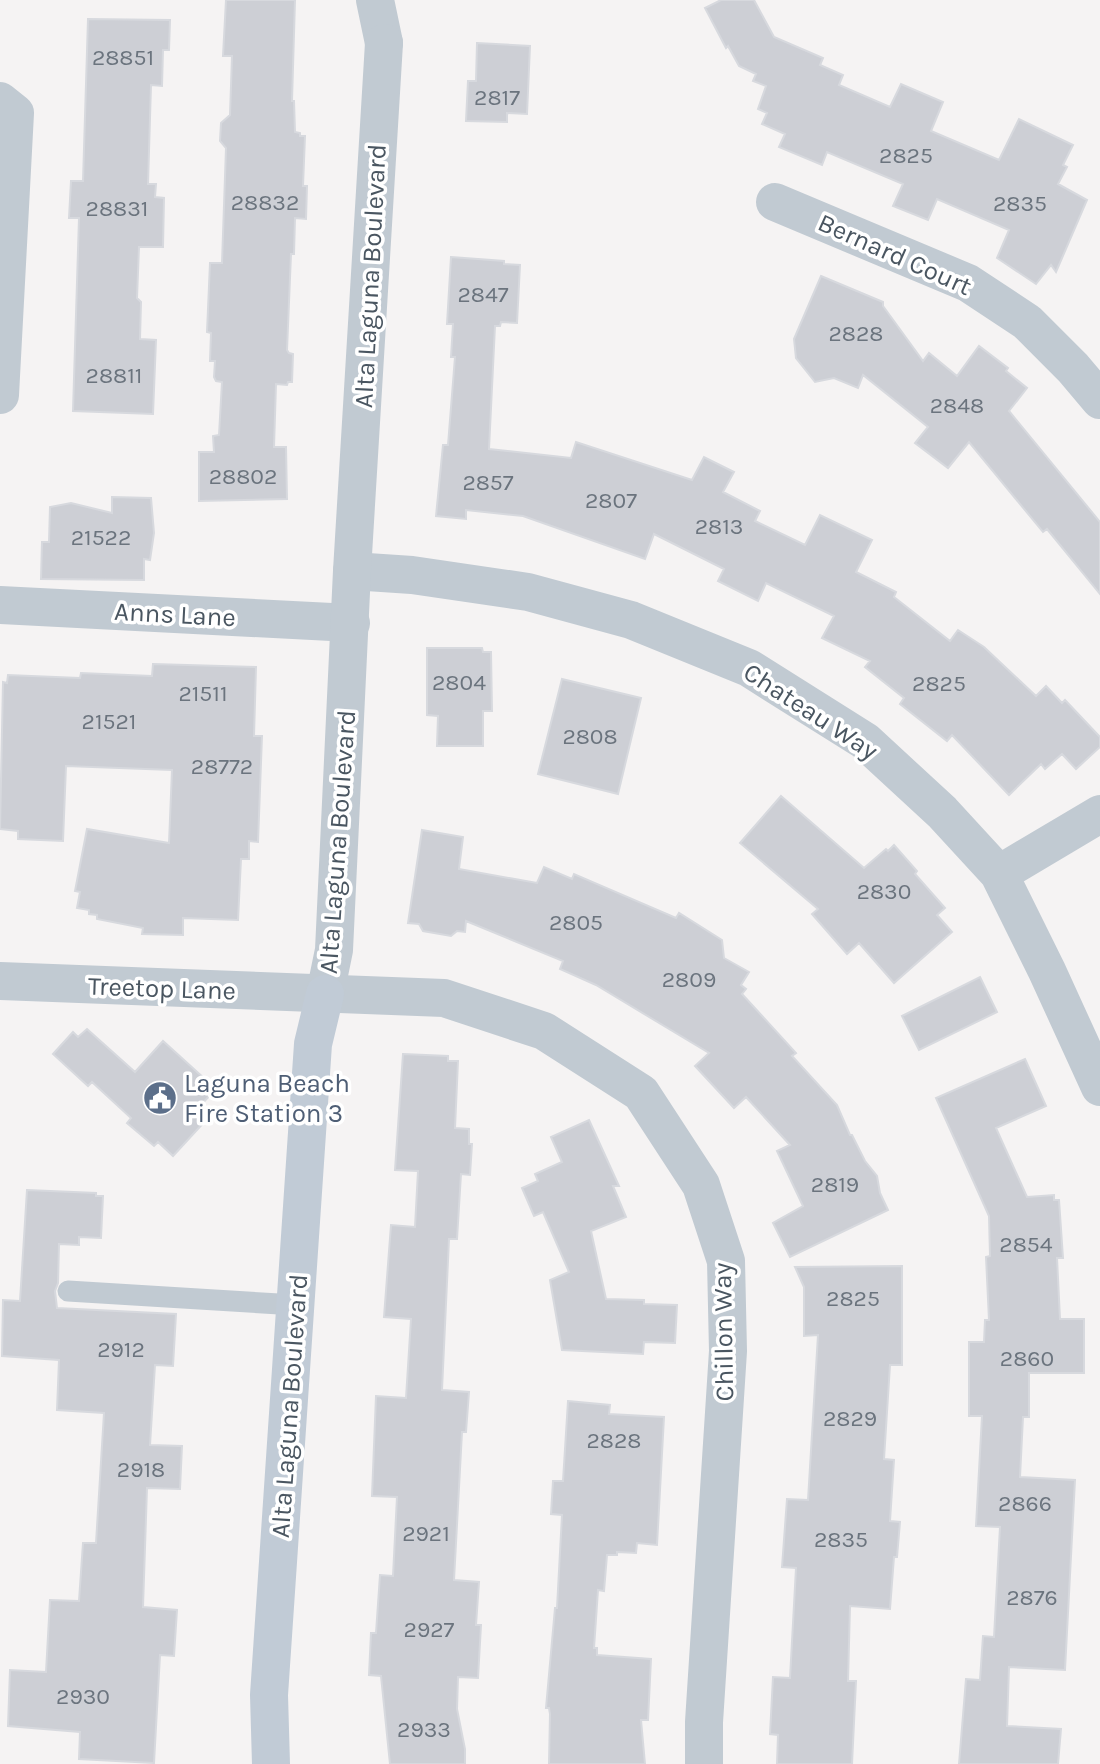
<svg xmlns="http://www.w3.org/2000/svg" width="1100" height="1764" font-family="Karla,sans-serif">
<rect width="100%" height="100%" fill="#f5f3f3"/>
<path fill="#cdcfd5" stroke="#d7d9de" stroke-width="2" d="M226 0H295L292 101H294L295 132 300 133V136H305L303 186H307L306 219 295 218 294 254H291L287 350 289 353 293 354 292 382H288L287 385 276 384 274 447H286L287 499 199 501V452H214L213 436 219 435 222 382 216 381 214 377 215 361H210L211 333 207 332 210 263H222L226 148 220 141 221 123 230 115 232 56H223Z
M721 0H754L774 37 823 58 820 65 843 75 839 85 890 107 901 84 943 102 931 131 999 160 1019 119 1073 145 1063 165 1067 167 1058 184 1087 200 1056 272 1051 265 1036 284 997 258 1009 230 937 199 928 220 893 206 903 184 827 152 822 165 779 147 785 134 762 124 767 113 758 109 766 86 753 81 756 74 739 66 728 46 726 48 705 8Z
M88 19 170 20 169 50H163L162 86 151 85 148 184H156L155 197 164 198 163 247H139L137 298 141 302 140 339 156 340 153 414 73 411 79 218H69L71 181H83Z
M477 43 530 46 527 114 507 113V122L466 121 468 81H476Z
M451 257 504 261V264L520 265 517 323 501 322 500 326H495L489 449 571 458 576 442 692 480 704 457 734 472 723 492 760 511 755 521 805 545 820 515 872 540 856 572 896 592 894 597 950 641 958 630 984 647 1036 696 1046 686 1062 703 1065 700 1100 737V747L1076 769 1062 754 1045 769 1041 764 1009 795 952 735 947 741 900 704 904 698 865 667 870 661 822 638 834 616 766 583 758 601 718 581 724 569 654 534 645 559 523 516 466 510V519L436 516 443 445H448L455 357H451L453 324H447Z
M821 276 883 302V306L923 361 929 353 957 376 979 346 1008 368 1006 371 1027 388 1009 411 1100 522V594L1047 529 1043 532 969 442 948 468 915 443 928 427 863 375 858 388 834 378 815 382 796 358 794 339Z
M112 497 151 498 154 533 150 560 144 559V580L41 579 42 542H49L50 507 71 503 112 513Z
M427 648H482L483 652H491L492 711H483V746H437L438 716 427 715Z
M153 664 256 667 254 736H262L258 842 249 841V859H241L238 920 183 918V935L142 934 143 928 97 919V915L89 914V910L77 908 80 892 75 891 87 829 169 843 172 770 66 766 63 841 18 839V831L0 829 3 682 7 683 8 675 80 678 81 673 152 676Z
M562 679 641 698 618 794 538 774Z
M781 796 864 868 886 849 888 851 894 845 917 871 915 874 945 908 937 915 952 932 894 983 859 943 847 954 812 914 818 909 740 843Z
M422 830 463 837 459 869 537 883 544 867 572 879 574 874 676 918 679 913 722 940 724 958 749 972 741 985 746 989 742 994 796 1053 792 1056 837 1105 850 1135H852L865 1161 877 1176 880 1193 888 1210 790 1257 773 1223 803 1206 777 1151 790 1145 746 1097 734 1108 695 1066 709 1053 596 985 560 969 563 961 466 921 465 932 457 931 451 936 423 931 419 924 408 923Z
M980 977 997 1012 919 1050 902 1016Z
M87 1029 135 1072 163 1041 216 1089 196 1110 207 1119 173 1156 158 1142 154 1146 127 1123 131 1118 92 1082 88 1086 53 1054 73 1032 78 1037Z
M403 1054 448 1056V1061H458L455 1128 469 1129V1144H472L470 1175 461 1174 457 1239H449L442 1390 469 1392 466 1432H462L454 1580 479 1582 476 1625H481L478 1678 458 1677 457 1709 465 1749V1764H390L381 1676 369 1675 371 1633H376L380 1575 393 1576 397 1497 372 1496 376 1396 406 1398 411 1319 384 1317 391 1225 415 1227 418 1171 395 1170Z
M1025 1059 1046 1106 996 1128 1027 1197 1054 1195V1200H1059L1063 1258H1057L1060 1319H1084V1373H1029V1417H1023L1020 1477 1075 1480 1065 1670 1009 1667 1007 1726 1061 1729 1058 1764H959L966 1679 980 1680 983 1636 994 1637 1000 1527 976 1526 982 1416H969V1342H984L985 1320H989L986 1257 990 1256 989 1216 936 1098Z
M589 1120 619 1186H613L626 1217 591 1231 606 1299 644 1300V1304L677 1305 675 1343 644 1342 643 1354 562 1350 550 1280 569 1272 543 1212 534 1216 522 1188 538 1181 535 1174 562 1162 551 1137Z
M27 1190 96 1193V1196H103L101 1238 79 1237V1245L59 1244 58 1283 55 1291 57 1308 176 1314 173 1366 155 1365 150 1445 182 1446 180 1489 147 1488 143 1607 177 1610 174 1656 160 1655 154 1763 79 1759 80 1732 8 1726 10 1670 46 1672 50 1600 79 1601 83 1543H96L104 1413 57 1410 59 1360 2 1356 3 1300 20 1301Z
M902 1266V1365H890L884 1459 894 1460 890 1521 900 1522 897 1557H894L890 1609 850 1606 848 1681H856L852 1764H777L778 1735 770 1734 773 1677 790 1678 796 1568 782 1567 787 1499 808 1500 818 1335 804 1336V1287L795 1267Z
M568 1401 610 1405 609 1414 664 1417 657 1545 637 1543 636 1553 617 1552V1555H607L604 1591 598 1590 594 1648H597V1655L651 1659 648 1720H641L645 1764H549L550 1714 549 1708H546L555 1608H557L562 1515 551 1514 553 1481H563Z"/>
<g fill="none" stroke-linecap="round" stroke-linejoin="round">
<path stroke="#c1cad2" stroke-width="21" d="M68 1291 296 1305"/>
<path stroke="#c1cad2" stroke-width="38" d="M375 0 384 43
M0 101 15 113 0 395
M775 202 968 283 1027 322 1073 368 1100 400
M352 571 412 575 528 592 631 620 749 668 865 741 942 812 999 874 1047 971 1100 1087
M0 605 351 623
M999 874 1100 814
M0 981 444 998 544 1031 641 1093 701 1185 726 1261 728 1351 704 1722V1764"/>
<path stroke="#c1cad2" stroke-width="38" d="M325 994 334 950 352 571 384 43"/>
<path stroke="#c1cbd6" stroke-width="38" d="M271 1764 269 1695 313 1044 325 994"/>
</g>
<defs>
<g id="civic-disc" transform="scale(1.75)"><circle r="9.5" fill="#5c6f8a" stroke="#fff"/><path d="M-.6-6.5H3V-4.5H.6V-3L4-1V1h2V6H-6V1h2V-1L-.6-3ZM-1.2 2.5V6h2.4V2.5Z" fill="#fff"/></g>
</defs>
<g fill-rule="evenodd">
<use href="#civic-disc" x="160" y="1098"/>
</g>
<g text-anchor="middle" stroke-width="7" stroke-linejoin="round" paint-order="stroke">
<g font-size="23" fill="#6b747e">
<text x="123" y="65">28851</text>
<text x="497" y="105">2817</text>
<text x="906" y="163">2825</text>
<text x="265" y="210">28832</text>
<text x="1020" y="211">2835</text>
<text x="117" y="216">28831</text>
<text x="483" y="302">2847</text>
<text x="856" y="341">2828</text>
<text x="114" y="383">28811</text>
<text x="957" y="413">2848</text>
<text x="243" y="484">28802</text>
<text x="488" y="490">2857</text>
<text x="611" y="508">2807</text>
<text x="719" y="534">2813</text>
<text x="101" y="545">21522</text>
<text x="459" y="690">2804</text>
<text x="939" y="691">2825</text>
<text x="203" y="701">21511</text>
<text x="109" y="729">21521</text>
<text x="590" y="744">2808</text>
<text x="222" y="774">28772</text>
<text x="884" y="899">2830</text>
<text x="576" y="930">2805</text>
<text x="689" y="987">2809</text>
<text x="835" y="1192">2819</text>
<text x="1026" y="1252">2854</text>
<text x="853" y="1306">2825</text>
<text x="121" y="1357">2912</text>
<text x="1027" y="1366">2860</text>
<text x="850" y="1426">2829</text>
<text x="614" y="1448">2828</text>
<text x="141" y="1477">2918</text>
<text x="1025" y="1511">2866</text>
<text x="426" y="1541">2921</text>
<text x="841" y="1547">2835</text>
<text x="1032" y="1605">2876</text>
<text x="429" y="1637">2927</text>
<text x="83" y="1704">2930</text>
<text x="424" y="1737">2933</text>
</g>
<g font-size="26" fill="#4a5661" stroke="#fff">
<text transform="translate(895 254) rotate(24)" y="9">Bernard Court</text>
<text transform="translate(370 276) rotate(-87)" y="9">Alta Laguna Boulevard</text>
<text transform="translate(175 614) rotate(3)" y="9">Anns Lane</text>
<text transform="translate(811 711) rotate(33)" y="9">Chateau Way</text>
<text transform="translate(337 842) rotate(-86)" y="9">Alta Laguna Boulevard</text>
<text transform="translate(162 988) rotate(2)" y="9">Treetop Lane</text>
<text transform="translate(723 1332) rotate(-91)" y="9">Chillon Way</text>
<text transform="translate(289 1406) rotate(-86)" y="9">Alta Laguna Boulevard</text>
</g>
<g font-size="26" fill="#4e5e75" stroke="#fff" text-anchor="start">
<text x="184" y="1092">Laguna Beach<tspan x="184" dy="30">Fire Station 3</tspan></text>
</g>
</g>
</svg>
